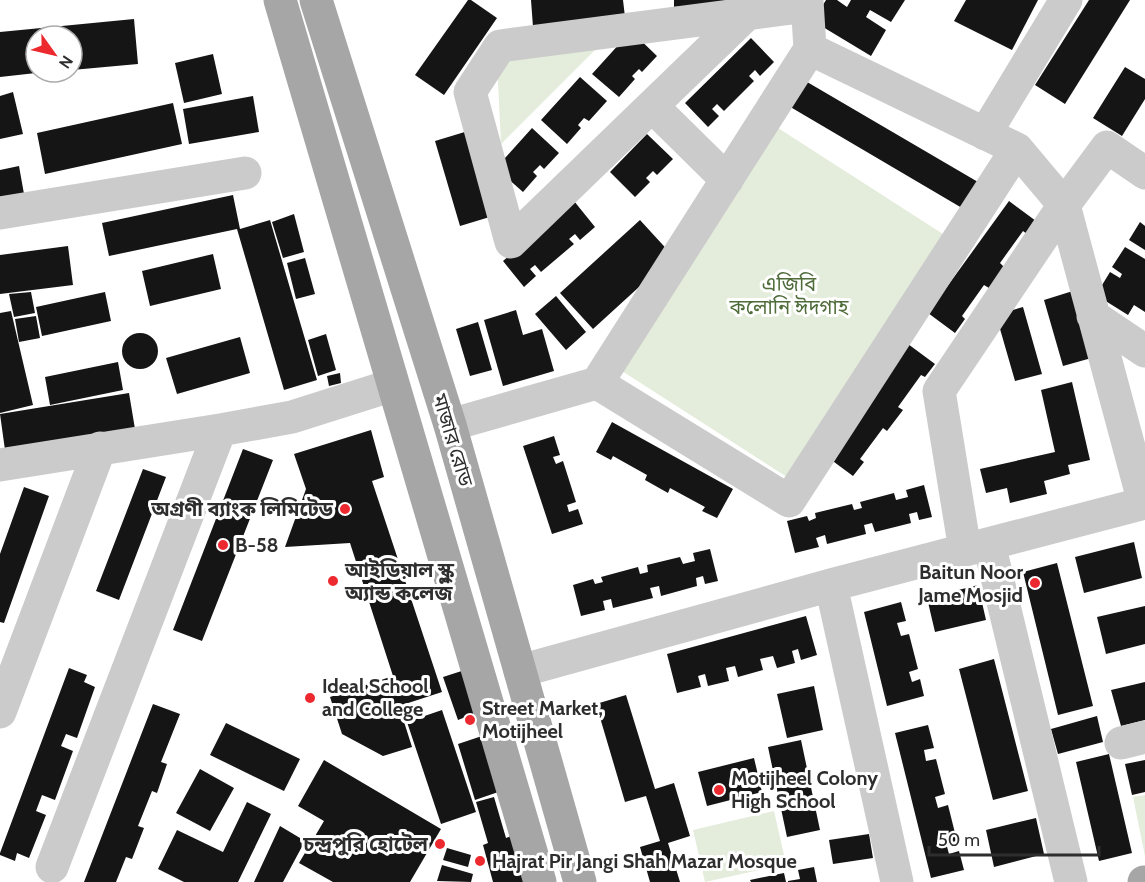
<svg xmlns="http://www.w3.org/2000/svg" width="1145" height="882" font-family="Cabin,'Noto Sans Bengali',sans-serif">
<rect width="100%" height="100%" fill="#fff"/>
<path fill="#e4ecdb" d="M607 38 501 144 497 62Z
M778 128 946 236 790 479 622 371Z
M1145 795V856L1133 797Z
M774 811 786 864 705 882 693 830Z"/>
<path fill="#151515" d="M468 0H471L497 18 444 95 415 75Z
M531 0H623L625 17 533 27Z
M674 0H773L674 7Z
M826 0H837L847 7 851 0H905L891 22 870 10 866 17 886 30 871 56 813 21Z
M966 0H1038L1012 50 954 21Z
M1089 0H1130L1065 104 1035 85Z
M134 19 138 64 72 70V36H36V73L0 77V32Z
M631 31 657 56 642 72 639 69 632 76 635 79 619 97 592 74Z
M751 38 774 62 760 76 755 70 749 76 754 81 724 111 717 104 712 109 719 116 708 127 685 103Z
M213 54 222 94 184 103 175 63Z
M1125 67 1145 79V99L1122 136 1093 118Z
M580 77 607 101 589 121 584 118 578 125 581 128 567 144 541 120Z
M802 79 978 182 962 208 787 105Z
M13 92 23 134 0 139V96Z
M253 96 259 132 189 144 183 109Z
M173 103 182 144 45 174 37 133Z
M532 128 559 153 544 169 540 165 533 172 537 176 523 192 496 168Z
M468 131 493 216 460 226 435 141Z
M647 134 673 159 657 175 653 171 646 178 650 182 635 197 610 172Z
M19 166 24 194 0 199V170Z
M233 195 240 229 270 220 317 380 284 390 237 229 109 256 102 223Z
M574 201 595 227 580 240 575 234 569 239 574 244 541 272 535 265 530 269 536 276 524 287 503 261Z
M1009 201 1036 221 1027 234 1023 231 1000 263 1004 267 989 288 984 285 962 316 965 319 955 333 928 313Z
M294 214 304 252 283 258 272 222Z
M640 220 673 256 593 329 560 293Z
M1140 222 1145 226V250L1129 240Z
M68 246 73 285 0 294V255Z
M1125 247 1145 259V312L1134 305 1128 315 1096 295 1110 272 1120 278 1122 274 1112 267Z
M213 254 221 289 150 306 142 271Z
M305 258 315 294 296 299 287 263Z
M1076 290 1095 357 1063 366 1044 300Z
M31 292 35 313 14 317 9 294Z
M105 292 111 321 42 336 36 307Z
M556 296 586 332 566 350 535 314Z
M1023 307 1042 374 1015 381 996 315Z
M516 310 523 335 542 329 554 371 503 386 484 320Z
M11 311 33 405 0 413V313Z
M36 316 40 338 19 342 15 319Z
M478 322 492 370 470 376 456 329Z
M122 351a18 18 0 1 1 36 0a18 18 0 1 1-36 0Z
M326 334 336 370 318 376 308 340Z
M240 337 250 373 177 394 166 358Z
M908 344 935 364 925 377 921 375 898 407 903 410 887 431 883 428 860 459 864 462 853 476 826 456Z
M118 362 123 390 50 405 45 377Z
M340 373 341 383 329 386 327 376Z
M1072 382 1090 460 1068 465 1070 474 1044 481 1047 494 1010 503 1007 488 986 493 980 469 1055 452 1041 390Z
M129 393 135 429 5 450 0 414Z
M612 422 733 489 717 518 702 511 705 507 670 488 668 493 645 480 647 475 613 456 611 460 596 452Z
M371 430 384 477 372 481 442 692 399 706 412 747 383 756 342 734 330 697 393 676 350 543 285 547 306 489 294 454Z
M554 436 560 455 553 457 556 464 563 461 576 502 567 505 569 512 578 509 583 524 552 534 523 446Z
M243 449 273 460 202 641 173 630Z
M143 469 166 477 119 600 96 591Z
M924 485 932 517 919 520 917 512 909 514 911 523 875 532 872 523 864 525 866 534 827 544 825 535 816 538 819 547 795 553 787 521 807 516 809 521 816 518 815 513 852 504 854 510 862 508 860 502 894 493 896 500 908 497 906 490Z
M24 487 49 496 4 623 0 622V554Z
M1134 542 1142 578 1084 593 1075 557Z
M710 549 718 581 705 584 703 576 696 578 697 586 661 596 659 586 650 588 653 598 613 608 611 599 603 601 605 610 581 616 573 585 593 579 595 584 603 582 601 577 638 567 640 574 648 572 647 565 680 557 683 564 695 561 693 553Z
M1057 563 1093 706 1058 715 1023 572Z
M978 585 986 620 935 632 927 598Z
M901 602 906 621 897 623 901 636 909 634 918 669 909 672 912 682 920 679 924 696 887 706 864 612Z
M1145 606V644L1106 654 1097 617Z
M806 616 817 655 801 660 798 649 792 651 795 663 777 668 773 656 760 659 763 670 738 677 735 666 726 668 729 681 708 686 705 674 698 676 701 687 677 693 667 654Z
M994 659 1028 791 993 800 959 669Z
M69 668 87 675 84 682 95 687 77 738 66 734 61 746 73 751 55 800 42 795 36 811 46 815 29 858 17 853 15 861 0 855V853Z
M471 668 486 709 458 720 443 677Z
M1145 682V720L1121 726 1111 690Z
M814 686 823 730 787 738 777 694Z
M626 695 655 789 674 783 690 836 668 843 680 882H650L640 847 660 841 646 796 625 802 596 704Z
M153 704 180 714 161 762 167 764 157 793 152 791 138 826 144 828 132 859 126 857 116 882H84Z
M442 710 476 812 441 824 407 722Z
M1097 716 1103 742 1058 754 1051 729Z
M226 723 300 759 284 791 210 755Z
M928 725 934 748 924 750 926 761 936 759 945 794 935 797 938 808 948 805 957 841 946 843 949 854 959 851 964 870 931 878 895 733Z
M491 733 510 788 475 800 458 744Z
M801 740 820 830 787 837 768 747Z
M1109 754 1132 853 1099 861 1076 762Z
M754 758 762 792 707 806 698 772Z
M324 760 441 829 410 882H333L299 863 324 821 298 806Z
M1145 760V792L1132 795 1125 764Z
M200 769 234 788 210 831 176 813Z
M494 797 506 838 511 836 524 882H493L483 845 488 843 476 802Z
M247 802 271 814 238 882H184L158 869 177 830 223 852Z
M1036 818 1044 854 994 867 986 830Z
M280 826 305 841 283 882H254Z
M869 834 873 858 833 864 829 840Z
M447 848 471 855 468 867 443 860Z
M442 865 473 874 471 882 437 881Z
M814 867 817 882H788V881L800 879 798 870Z
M784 873 786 882H751L750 880Z"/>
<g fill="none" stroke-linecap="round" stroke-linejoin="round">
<path stroke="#cbcbcb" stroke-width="33" d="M747 14 511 242 470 92 500 46 807 6
M810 49 1017 149 1064 205 1107 147 1145 173
M652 106 727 180
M985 134 1066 0
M1064 205 1144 503
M0 213 245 173
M1093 316 1145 351
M597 383 789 501 1017 149
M450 425 597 383 810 49 807 0
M0 465 220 430 292 417 393 385
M989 544 1071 882
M965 550 939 391 1064 205
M831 585 897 882
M520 671 831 585 1145 503
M0 712 100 448
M1121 743 1145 737
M52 867 220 430"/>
<path stroke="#a6a6a6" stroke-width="33" d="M280 0 540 882
M316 0 450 425 580 882
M1144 882H1145"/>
</g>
<g fill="#ec292f" stroke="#fff" stroke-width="2">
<circle cx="345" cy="509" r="6"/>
<circle cx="223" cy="545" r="6"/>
<circle cx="333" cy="581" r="6"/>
<circle cx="1035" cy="583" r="6"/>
<circle cx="310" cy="698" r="6"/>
<circle cx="470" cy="720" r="6"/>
<circle cx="719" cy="790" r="6"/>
<circle cx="440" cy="844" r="6"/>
<circle cx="480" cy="861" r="6"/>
</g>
<g text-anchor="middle" stroke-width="6" stroke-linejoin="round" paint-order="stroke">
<g font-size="20" fill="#4f6c3a" stroke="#fff">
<text x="789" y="291">এজিবি<tspan x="789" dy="23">কলোনি ঈদগাহ</tspan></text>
</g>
<g font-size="20" fill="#2e2e2e" stroke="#fff">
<text transform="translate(453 440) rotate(73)" y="7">মাজার রোড</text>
</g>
<g font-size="20" font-weight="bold" fill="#2e2e2e" stroke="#fff" text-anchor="start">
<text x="333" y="516" text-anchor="end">অগ্রণী ব্যাংক লিমিটেড</text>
<text x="235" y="552">B-58</text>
<text x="345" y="577">আইডিয়াল স্কুল<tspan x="345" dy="23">অ্যান্ড কলেজ</tspan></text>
<text x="1023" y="579" text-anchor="end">Baitun Noor<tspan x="1023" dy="23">Jame Mosjid</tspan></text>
<text x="322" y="693">Ideal School<tspan x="322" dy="23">and College</tspan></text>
<text x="482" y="715">Street Market,<tspan x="482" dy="23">Motijheel</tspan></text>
<text x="731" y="785">Motijheel Colony<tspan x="731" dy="23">High School</tspan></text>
<text x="428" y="851" text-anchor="end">চন্দ্রপুরি হোটেল</text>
<text x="492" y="868">Hajrat Pir Jangi Shah Mazar Mosque</text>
</g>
</g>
<g transform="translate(54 54) rotate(124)"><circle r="28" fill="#ffffff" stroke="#ababab" stroke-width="1.5"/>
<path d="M0-4.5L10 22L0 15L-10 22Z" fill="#ec292f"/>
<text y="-9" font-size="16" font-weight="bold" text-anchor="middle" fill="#2e2e2e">N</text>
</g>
<path d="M929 846v9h170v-9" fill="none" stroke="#2e2e2e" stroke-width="3"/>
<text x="938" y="846" font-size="18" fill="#2e2e2e" stroke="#ffffff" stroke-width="4.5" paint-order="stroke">50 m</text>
</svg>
